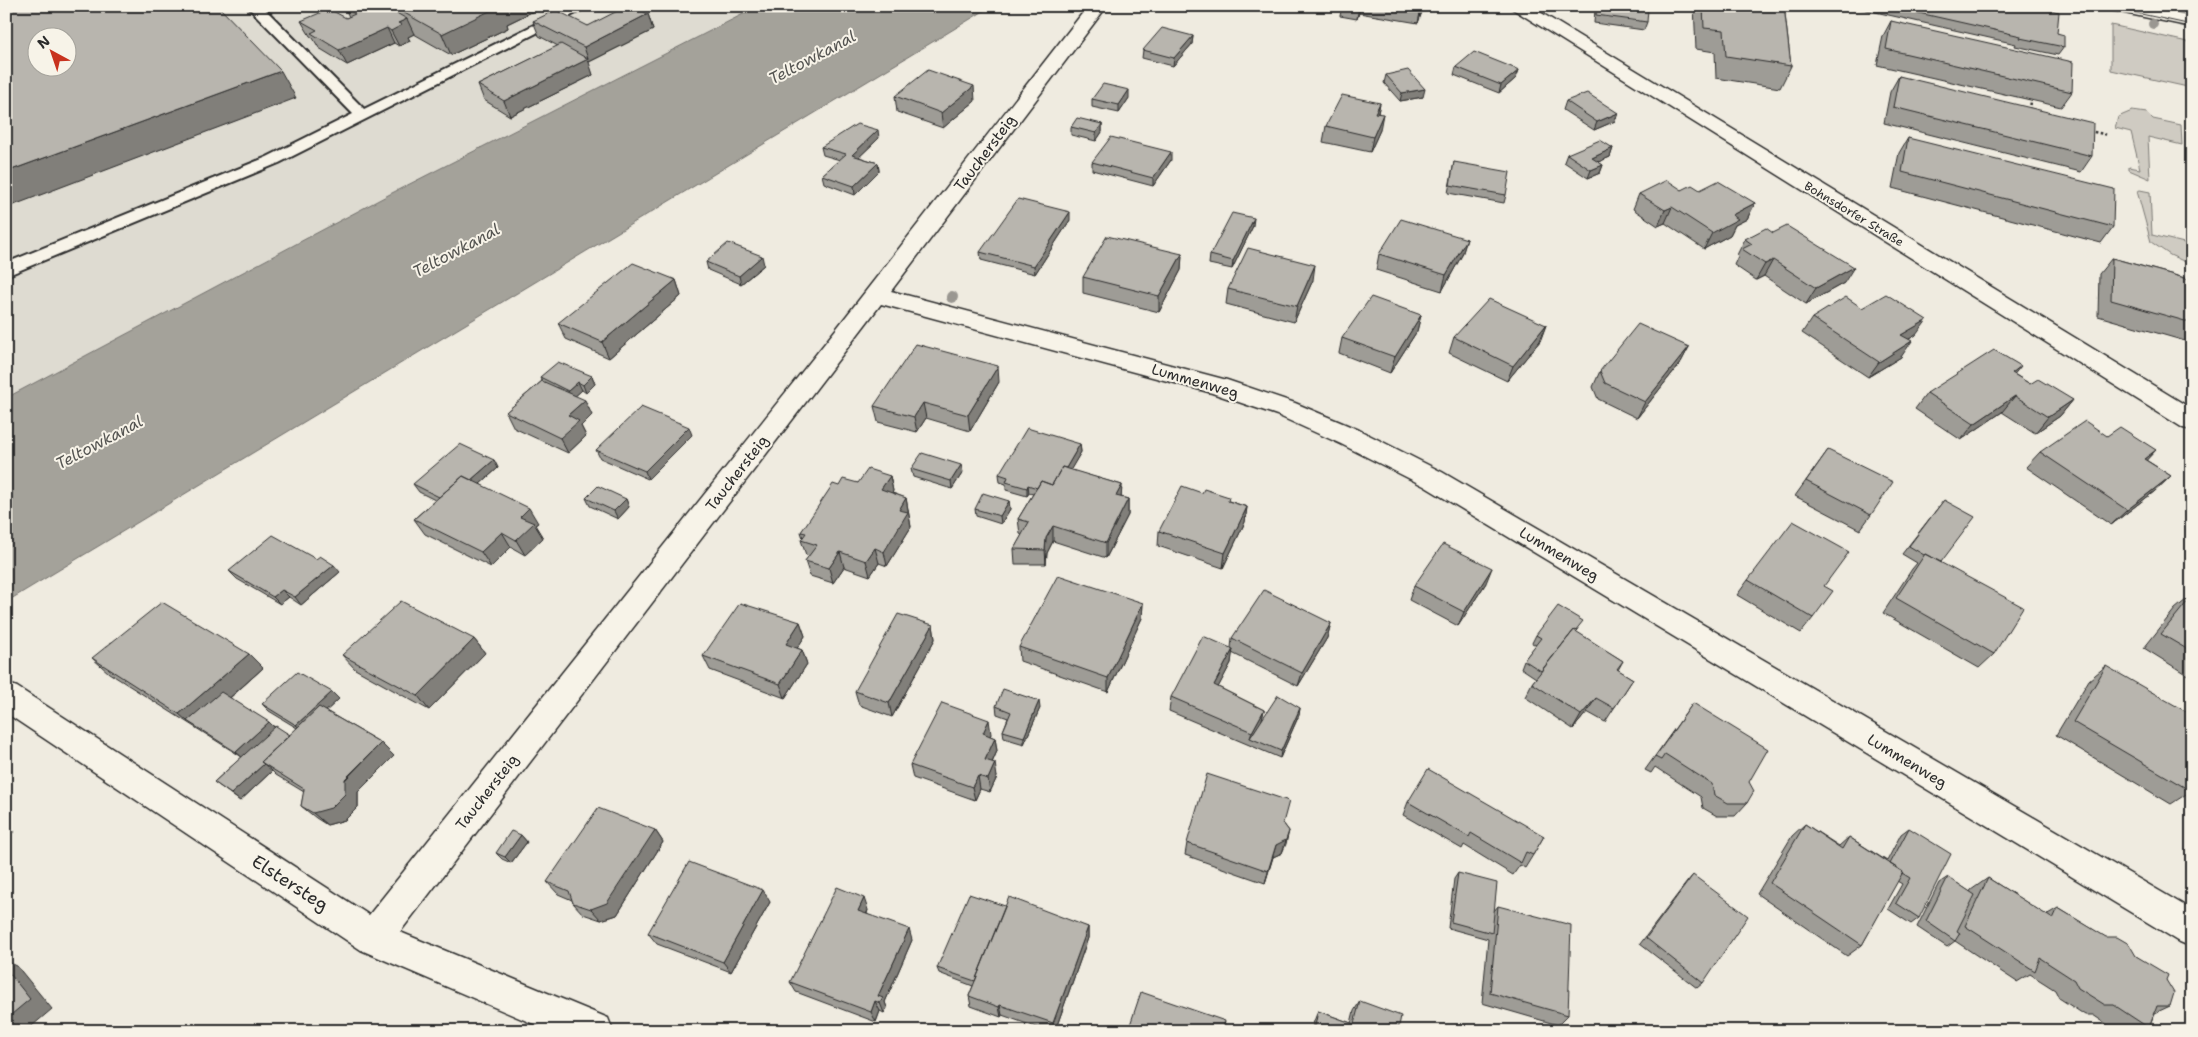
<svg xmlns="http://www.w3.org/2000/svg" width="2198" height="1037" font-family="'Shantell Sans',sans-serif">
<rect width="100%" height="100%" fill="#efebe0"/>
<filter id="ink" filterUnits="userSpaceOnUse"><feTurbulence type="fractalNoise" baseFrequency=".02" numOctaves="2"/><feDisplacementMap in="SourceGraphic" scale="10" xChannelSelector="R" yChannelSelector="G"/><feConvolveMatrix kernelMatrix="1 2 1 2 8 2 1 2 1" color-interpolation-filters="sRGB"/></filter>
<g filter="url(#ink)">
<path fill="#dedbd1" fill-rule="evenodd" d="M6 6H759L392 193 6 398ZM38 38H68V68H38Z"/>
<path fill="#cfcbc2" stroke="#7d7b76" d="M2111 25 2192 43V88L2111 70Z
M2132 111 2147 113 2153 119 2181 125 2182 145 2148 137 2150 179 2129 170V167L2140 169 2131 132 2115 128 2118 117Z
M2140 190 2150 192 2152 235 2192 245V265L2170 255 2151 242 2137 191Z"/>
<path fill="#a4a29a" stroke="#74726e" d="M759 6H992L6 602V398L392 193Z"/>
<g fill="none" stroke-linecap="round" stroke-linejoin="round">
<g stroke="#2b2b2b" stroke-width="4">
<path id="lane" d="M247 6H262L364 109 572 6H590L279 163 6 276V263L267 157 353 114Z"/>
</g>
<g stroke="#2b2b2b" stroke-width="3">
<path id="street" d="M1088 6H1107L891 291 1227 380 1295 403 1359 430 1442 472 2192 910V947L2180 942 1424 486 1341 444 1277 415 1212 393 881 304 400 932 608 1018 613 1031H550L361 950 6 713V683L17 687 369 915 837 328Z
M1508 6H1530L2192 409V430L2183 428Z"/>
</g>
<g stroke="#2b2b2b" stroke-width="3">
<path id="secondary" d="M2107 6H2143L2192 16V27L2110 10Z"/>
</g>
<path stroke="#2b2b2b" stroke-width="2.5" stroke-dasharray="2.5 2.5" stroke-linecap="butt" d="M2030 110 2031 101
M2089 131 2108 135"/>
<use href="#lane" fill="#f7f3e8" fill-rule="evenodd"/>
<use href="#street" fill="#f7f3e8" fill-rule="evenodd"/>
<use href="#secondary" fill="#f7f3e8" fill-rule="evenodd"/>
<path stroke="#2b2b2b" stroke-width="1" d="M2104 6 2192 25"/>
</g>
<g fill="#9a9791">
<circle cx="2153" cy="24" r="5"/>
<circle cx="952" cy="297" r="6"/>
</g>
<path fill="#9e9c96" stroke="#2b2b2b" d="M348 6H544L507 24 508 28 451 55 414 34 408 37 410 41 399 46 394 43 347 65 319 48 313 38 310 36 301 21 346 18 349 17 345 8Z
M1342 6H1424L1418 23 1359 13 1357 19 1340 16Z
M1583 6H1640L1639 7 1647 22 1644 30 1594 23 1595 9 1583 7Z
M1694 6H1784L1791 66 1780 88 1716 78 1715 52 1696 49Z
M1849 6H2035L2057 33 2064 47 2058 55 2015 46 2016 44Z
M648 14 653 30 589 62H588L593 75 510 116 484 100 478 85 558 46 539 36 533 21 588 26Z
M1891 21 2072 92 2061 107 1877 65 1883 36Z
M1193 36 1192 44 1173 66 1142 58 1143 50Z
M1456 67 1519 70 1516 78 1499 93 1454 75Z
M1386 75 1423 97 1400 101 1384 83Z
M1899 76 2092 156 2081 172 1884 123 1890 92Z
M895 96 975 101 943 128 897 112Z
M1129 98 1119 113 1092 107V99Z
M1566 101 1618 113 1615 121 1594 130 1563 110Z
M1380 103 1378 113 1380 130 1370 152 1323 142 1326 126Z
M1102 124V132L1096 141 1071 135V127Z
M879 138 859 157 878 163 879 171 855 195 824 183 822 175 840 160 823 155 821 147Z
M1908 138 2113 227 2101 243 1892 188 1899 153Z
M1613 148 1610 157 1598 162 1603 165 1600 173 1588 178 1564 162 1567 154Z
M1171 160 1153 186 1092 170V162Z
M1454 162 1506 195 1504 203 1448 193Z
M1682 190H1700L1755 203 1747 219 1735 225 1730 235 1704 249 1665 223 1658 226 1633 209 1639 194Z
M1070 220 1035 274 981 260 980 252Z
M1253 226 1232 269 1209 264 1210 255Z
M1467 239 1462 255 1442 291 1376 270 1379 254Z
M1745 239 1844 283 1806 304 1764 276 1756 280 1734 265 1738 256 1737 255Z
M1182 254 1181 270 1159 312 1083 293V277Z
M2112 258 2192 280V343L2098 316 2099 274Z
M706 262 764 265 741 284 708 270Z
M676 280 681 296 609 358 566 339 558 323Z
M1313 280 1294 322 1226 304 1228 289Z
M1862 308 1916 335 1909 339 1901 357 1868 377 1802 333 1812 318Z
M1421 315 1417 331 1390 373 1339 353 1342 338Z
M1546 325 1540 341 1507 381 1449 353 1454 337Z
M1689 347 1681 362 1637 418 1598 399 1593 387 1600 371Z
M2014 374 2030 384 2073 400 2060 416 2035 433 2002 412 1961 440 1915 409 1927 393Z
M592 376 595 384 586 393 582 390 575 396 592 415 581 426 586 436 568 453 514 428 506 412 542 381 540 377Z
M999 382 970 431 926 418 917 432 878 422 874 406Z
M692 435 648 479 600 458 596 450Z
M2107 436 2156 450 2146 460 2171 476 2155 491 2111 525 2026 467 2040 452Z
M1080 444 1081 452 1070 470 1122 485 1121 497 1128 499V515L1106 558 1053 541 1047 553 1046 564H1015L1014 549 1022 535 1020 534 1018 519 1033 494 1029 493 1027 496 1006 490V484L1000 482 999 474Z
M1828 450 1871 515 1860 530 1795 496Z
M494 460 498 468 480 484 538 523 535 525 543 538 525 555 511 547 491 567 425 534 414 519 435 500 419 492 413 484Z
M911 469 963 472 952 489 913 477Z
M890 476 893 491 892 493 906 498 911 527 887 566 879 563 870 576 844 567 833 583 810 576 805 561 809 556 806 555 801 540 803 538 801 532 839 486 858 483Z
M586 498 626 499 629 507 618 519 590 506Z
M1944 500 1941 562 1994 654 1979 668 1883 613 1912 569 1917 563 1902 554Z
M1009 501 1010 509 1001 524 976 516 975 509Z
M1229 501 1247 507 1245 522 1223 568 1158 546 1159 531Z
M229 571 340 572 301 605 289 597 280 604 237 579Z
M1748 580 1824 586 1813 618 1801 633 1737 595Z
M1486 583 1458 626 1409 600 1414 586Z
M2192 595V678L2144 648 2175 609Z
M1143 603 1142 618 1108 692 1020 661 1019 647Z
M800 622 805 636 797 648 802 650 807 664 785 698 710 670 703 656Z
M1331 623 1327 638 1298 686 1232 653 1231 663 1218 687 1264 710 1262 720 1300 708 1299 715 1280 758 1169 711 1171 697 1231 648 1232 638Z
M933 625 935 639 892 717 859 705 855 691Z
M1579 629 1576 632 1623 661 1618 670 1633 679 1605 722 1587 712 1573 729 1525 697 1532 683 1536 678 1521 668 1524 660 1536 645 1532 643 1536 635Z
M474 639 485 653 429 710 355 669 342 655Z
M249 654 263 668 230 698 275 727 290 735 297 728 269 711 262 704 332 692 339 699 326 711 381 743 394 756 358 792V807L345 820 327 825 316 818 301 806 304 792 276 775 272 771 240 801 214 782 242 757 109 673 92 658Z
M2106 666 2191 791 2171 804 2056 735 2089 680Z
M1693 703 1749 782 1747 803 1735 816H1717L1703 808 1701 797 1655 767 1651 773 1645 770Z
M996 706 1040 708 1024 744 1004 738 1003 731 1008 718 997 714Z
M991 734 990 736 995 738 997 751 992 763 997 777 990 792 980 789 975 800 913 778 910 765Z
M1408 802 1544 836 1533 855 1525 868 1520 865 1513 875 1464 845 1462 849 1403 815Z
M1283 823 1289 831 1286 844 1282 853 1273 857 1265 883 1185 855 1187 843Z
M1805 824 1839 846 1849 837 1887 861 1901 834 1909 828 1919 918 1911 924 1888 909 1902 884 1897 881 1862 945 1847 956 1757 894 1792 836Z
M655 830 663 842 617 915 601 920 583 914 573 903 572 900 558 894 547 882Z
M521 835 527 842 511 863 502 859 496 853Z
M1458 873 1494 911 1498 906 1568 1015 1558 1025 1482 1003 1488 939 1448 928 1454 879Z
M1693 875 1703 983 1697 988 1640 944 1687 882Z
M1948 877 1970 892 1971 890 1988 878 2046 915 2058 908 2136 956 2166 980 2170 1006 2155 1013 2149 1028 2144 1031H2117L2093 1015H2085L2059 998 2055 990 2030 974 2017 982 1955 941 1947 947 1917 927 1939 883Z
M770 902 731 972 657 944 648 933Z
M1005 906 1088 927V938L1055 1031H1047L1002 1015 1001 1017 971 1006 969 996 973 986 939 973 937 968Z
M868 910 867 914 912 940 885 1002 887 1008 884 1013 880 1011 876 1022 796 992 790 982Z
M1360 1001 1398 1031H1311L1314 1021 1318 1011 1351 1023 1354 1011Z"/>
<path fill="#817f7a" stroke="#2b2b2b" d="M496 6H544L507 24 508 28 451 55 442 34Z
M1359 6H1361L1359 13 1357 19Z
M1422 6H1424L1418 23 1421 8Z
M648 14 653 30 589 62 584 47Z
M407 19 414 34 408 37 410 41 399 46 391 31 398 23Z
M387 28 394 43 347 65 339 50Z
M1193 36 1192 44 1173 66 1174 58Z
M588 59 593 75 510 116 504 101Z
M1519 70 1516 78 1499 93 1501 85Z
M281 71 296 98 6 208V172Z
M974 86 975 101 943 128 941 113Z
M1425 89 1423 97 1400 101 1402 93Z
M1129 90V98L1119 113V105Z
M1380 103 1377 118 1375 113Z
M1618 113 1615 121 1594 130 1597 122Z
M1383 114 1380 130 1370 152 1373 137Z
M1102 124V132L1096 141V133Z
M878 130 879 138 853 163 852 155Z
M1613 148 1610 157 1589 166 1592 158Z
M1171 152V160L1153 186V178Z
M878 163 879 171 855 195 854 186Z
M1603 165 1600 173 1588 178 1591 170Z
M1755 203 1747 219 1735 225 1730 235 1704 249 1712 233 1732 215Z
M1672 207 1665 223 1658 226 1665 210Z
M1070 212V220L1035 274 1034 266Z
M1254 218 1253 226 1232 269 1233 261Z
M1467 239 1462 255 1442 291 1446 275Z
M1182 254 1181 270 1159 312V296Z
M762 256 764 265 741 284 739 276Z
M1773 260 1764 276 1756 280 1765 264Z
M1315 265 1313 280 1294 322 1297 306Z
M1854 267 1844 283 1806 304 1816 288Z
M676 280 681 296 609 358 602 342Z
M1421 315 1417 331 1390 373 1395 357Z
M1927 320 1916 335 1890 350 1901 335Z
M1546 325 1540 341 1507 381 1513 366Z
M1912 341 1901 357 1868 377 1879 362Z
M1689 347 1681 362 1637 418 1645 402Z
M998 366 999 382 970 431 968 415Z
M2021 366 2008 382 2012 373Z
M592 376 595 384 586 393 583 385Z
M578 382 582 390 572 399 568 391Z
M2015 396 2002 412 1961 440 1974 424Z
M585 400 592 415 581 426 586 436 568 453 560 438 568 415Z
M2073 400 2060 416 2035 433 2048 417Z
M923 403 926 418 917 432 914 417Z
M689 427 692 435 648 479 645 471Z
M1080 444 1081 452 1053 500 1052 492Z
M2156 450 2141 466 2144 459Z
M494 460 498 468 452 509 447 501Z
M961 465 963 472 952 489 951 481Z
M890 476 893 491 884 505 881 489Z
M2171 476 2155 491 2111 525 2127 510Z
M1028 485 1029 493 1027 496V488Z
M1122 485 1121 500 1116 496Z
M906 498 911 527 887 566 884 552 899 510Z
M626 499 629 507 618 519 614 511Z
M1128 499V515L1106 558V543Z
M1009 501 1010 509 1001 524 1000 516Z
M1247 507 1245 522 1223 568 1225 553Z
M529 508 538 523 535 525 543 538 525 555 516 540 520 517Z
M1053 526V541L1047 553 1046 564 1045 550 1046 538Z
M502 532 511 547 491 567 481 552Z
M875 548 879 563 870 576 866 561Z
M840 552 844 567 833 583 829 568Z
M334 565 340 572 301 605 295 597Z
M1492 568 1486 583 1458 626 1464 612Z
M282 590 289 597 280 604 273 597Z
M1143 603 1142 618 1108 692V678Z
M800 622 805 636 791 658 786 644Z
M1331 623 1327 638 1298 686 1302 673Z
M933 625 935 639 892 717 889 703Z
M474 639 485 653 429 710 418 696Z
M1233 649 1231 663 1212 699 1214 685Z
M802 650 807 664 785 698 780 684Z
M249 654 263 668 197 727 187 721 179 714Z
M332 692 339 699 304 732 296 725Z
M1596 698 1587 712 1573 729 1581 715Z
M1039 701 1040 708 1024 744V737Z
M1300 708 1299 715 1280 758 1281 751Z
M1264 710 1261 724 1250 738 1252 732Z
M989 720 991 734 985 746 983 733Z
M269 722 276 729 244 759 236 752Z
M995 738 997 751 987 774 985 760Z
M381 743 394 756 358 792V807L345 820 327 825 313 813Z
M995 763 997 777 990 792 988 779Z
M264 764 272 771 240 801 231 794Z
M978 776 980 789 975 800 972 787Z
M6 822 14 832 6 837Z
M655 830 663 842 617 915 601 920 591 909Z
M1289 831 1282 853 1273 857 1265 883 1276 845Z
M521 835 527 842 511 863 505 857Z
M763 890 770 902 731 972 723 962Z
M864 898 868 910 863 922 858 911Z
M1088 927V938L1055 1031H1054L1053 1023Z
M909 929 912 940 885 1002 887 1008 884 1013 880 1003 878 996Z
M6 961 17 966 52 1009 26 1031H8L6 1028Z
M875 1001 880 1011 876 1022 871 1012Z
M1000 1005 1002 1015 1001 1017 999 1007Z"/>
<path fill="#b8b5ae" stroke="#2b2b2b" fill-rule="evenodd" d="M6 6H218L281 71 6 172ZM38 38H68V68H38Z
M348 6H384L407 19 398 23 402 25 391 31 387 28 339 50 311 33 317 30 301 21 329 9 346 18 355 14 345 8Z
M392 6H500L442 34Z
M627 6H632L648 14 584 47 533 21 556 10 588 26Z
M1409 6H1422L1421 8Z
M1597 6H1632L1648 9 1647 22 1596 15Z
M1703 6H1784L1791 66 1726 56 1724 30 1704 28Z
M1888 6H2035L2059 12 2057 33 2064 35V47L2020 38 2021 36Z
M1891 21 2073 62 2072 92 1886 49Z
M1162 28 1193 36 1174 58 1143 50Z
M561 44 588 59 504 101 478 85Z
M1474 52 1519 70 1501 85 1456 67Z
M928 70 974 86 941 113 895 96Z
M1408 70 1425 89 1402 93 1386 75Z
M1899 76 2093 123 2092 156 1893 107Z
M1103 84 1129 90 1119 105 1092 99Z
M1587 93 1618 113 1597 122 1566 101Z
M1342 95 1380 103 1375 113 1383 114 1373 137 1326 126Z
M1077 118 1102 124 1096 133 1071 127Z
M857 124 878 130 852 155 878 163 854 186 822 175 846 154 821 147Z
M1111 137 1171 152 1153 178 1092 162Z
M1908 138 2114 189 2113 227 1902 172Z
M1600 140 1613 148 1592 158 1603 165 1591 170 1567 154Z
M1454 162 1510 172 1506 195 1450 185Z
M1667 180 1682 190 1692 185 1700 190 1718 181 1755 203 1732 215 1738 219 1712 233 1672 207 1665 210 1639 194Z
M1018 199 1070 212 1034 266 980 252Z
M1232 213 1254 218 1233 261 1210 255Z
M1401 219 1467 239 1446 275 1379 254Z
M1787 226 1854 267 1816 288 1773 260 1765 264 1742 249 1752 244 1745 239 1766 228 1773 233Z
M1107 236 1182 254 1159 296 1083 277Z
M728 243 762 256 739 276 706 262Z
M1248 248 1315 265 1297 306 1228 289Z
M2112 258 2192 280V323L2111 300Z
M633 263 676 280 602 342 558 323Z
M1886 294 1927 320 1901 335 1912 341 1879 362 1812 318 1846 297 1862 308Z
M1371 297 1421 315 1395 357 1342 338Z
M1489 299 1546 325 1513 366 1454 337Z
M1638 324 1689 347 1645 402 1605 383 1600 371Z
M916 344 998 366 968 415 923 403 914 417 874 406Z
M1994 350 2021 366 2012 373 2030 384 2038 379 2073 400 2048 417 2015 396 1974 424 1927 393Z
M558 362 592 376 583 385 578 382 568 391 540 377Z
M542 381 585 400 568 415 579 421 560 438 506 412Z
M641 407 689 427 645 471 596 450Z
M2085 421 2107 436 2120 427 2156 450 2144 459 2171 476 2127 510 2040 452Z
M1027 428 1080 444 1066 468 1062 467 1052 485 1041 481 1037 488 1028 485 1027 488 1006 482 1008 477 999 474Z
M460 444 494 460 471 480 463 476 439 497 413 484Z
M1828 450 1893 482 1871 515 1806 481Z
M922 453 961 465 951 481 911 469Z
M1062 467 1122 485 1116 496 1128 499 1106 543 1053 526 1046 538 1045 550 1014 549 1029 522 1018 519 1041 481 1052 485Z
M868 469 890 476 881 489 906 498 899 510 908 512 884 552 875 548 866 561 840 552 829 568 805 561 817 545 801 540 806 533 801 532 833 484 839 486 843 479 858 483Z
M463 476 529 508 520 517 534 523 516 540 502 532 481 552 414 519Z
M598 486 626 499 614 511 586 498Z
M1182 486 1202 493 1204 489 1229 497 1228 501 1247 507 1225 553 1159 531Z
M983 493 1009 501 1000 516 975 509Z
M1944 500 1975 517 1941 562 1925 554 1924 555 1909 546Z
M1793 521 1849 552 1824 586 1833 591 1813 618 1748 580Z
M273 535 316 559 320 556 334 565 295 597 282 590 273 597 229 571Z
M1443 544 1492 568 1464 612 1414 586Z
M1925 554 2023 607 1994 654 1896 598Z
M1058 575 1143 603 1108 678 1019 647Z
M1264 590 1331 623 1302 673 1232 638Z
M2192 596V652L2161 634Z
M401 601 474 639 418 696 342 655Z
M162 602 249 654 179 714 92 658Z
M740 603 800 622 786 644 802 650 780 684 703 656Z
M1558 606 1583 621 1575 631 1574 630 1541 671 1524 660 1541 638 1536 635Z
M898 614 933 625 889 703 855 691Z
M1574 630 1623 661 1617 669 1633 679 1614 708 1596 698 1581 715 1532 683Z
M1203 636 1233 649 1214 685 1264 710 1252 732 1171 697Z
M2106 666 2192 715V790L2191 791 2073 722Z
M297 672 332 692 296 725 262 704Z
M1003 689 1039 701 1024 737 1003 731 1011 712 996 706Z
M221 692 269 722 236 752 187 721Z
M1278 695 1300 708 1281 751 1250 738Z
M942 703 989 720 983 733 995 738 985 760 995 763 988 779 978 776 972 787 910 765Z
M1693 703 1768 749 1749 782 1754 791 1747 803H1728L1714 795 1712 784 1665 754 1661 760 1655 757Z
M319 707 381 743 345 779V794L331 808 313 813 301 806 304 789 261 762Z
M276 726 290 735 261 762 264 764 231 794 214 782Z
M1428 769 1544 836 1533 855 1526 852 1521 863 1471 833 1469 837 1408 802Z
M1207 774 1289 801 1283 823 1289 831 1286 840 1276 845 1268 871 1187 843Z
M598 808 655 830 607 903 591 909 573 903 569 891 547 882Z
M1805 824 1842 849 1849 837 1903 872 1862 945 1770 883Z
M1909 828 1951 854 1919 918 1896 903 1910 878 1902 873 1903 872 1890 864Z
M511 831 521 835 505 857 496 853Z
M689 862 763 890 723 962 648 933Z
M1458 873 1497 883 1492 933 1451 922Z
M1693 875 1748 916 1703 983 1646 938Z
M1948 877 1975 895 1957 931 1960 933 1955 941 1926 921Z
M1988 878 2053 919 2058 908 2106 937H2117L2129 944 2136 956 2168 975 2166 980 2174 993 2170 1006H2157L2149 1028 2114 1005H2105L2078 988 2074 980 2040 958 2035 971 1965 926Z
M837 887 864 898 858 911 909 929 878 996 883 998 880 1003 875 1001 871 1012 790 982Z
M969 894 1005 906 975 981 937 968Z
M1009 897 1088 927 1053 1023 1000 1005 999 1007 969 996Z
M1498 906 1571 925 1568 1015 1490 993Z
M6 969 30 999 6 1019Z
M1141 992 1225 1021 1222 1031H1128Z
M1360 1001 1401 1016 1398 1031H1314L1318 1011 1354 1024Z"/>
</g>
<g text-anchor="middle" stroke-width="4" stroke-linejoin="round" paint-order="stroke">
<g font-size="12" fill="#2b2b2b" stroke="#f7f3e8">
<text transform="translate(1854 214) rotate(31)" y="4">Bohnsdorfer Straße</text>
</g>
<g font-size="15" fill="#2b2b2b" stroke="#f7f3e8">
<text transform="translate(985 153) rotate(-53)" y="5">Tauchersteig</text>
<text transform="translate(1195 381) rotate(16)" y="5">Lummenweg</text>
<text transform="translate(737 473) rotate(-52)" y="5">Tauchersteig</text>
<text transform="translate(1559 554) rotate(31)" y="5">Lummenweg</text>
<text transform="translate(1907 761) rotate(31)" y="5">Lummenweg</text>
<text transform="translate(487 792) rotate(-52)" y="5">Tauchersteig</text>
</g>
<g font-size="16" font-style="italic" fill="#555552" stroke="#f7f3e8">
<text transform="translate(812 57) rotate(-28)" y="6">Teltowkanal</text>
<text transform="translate(456 250) rotate(-28)" y="6">Teltowkanal</text>
<text transform="translate(99 442) rotate(-28)" y="6">Teltowkanal</text>
</g>
<g font-size="18" fill="#2b2b2b" stroke="#f7f3e8">
<text transform="translate(290 883) rotate(33)" y="6">Elstersteg</text>
</g>
</g>
<rect width="2198" height="1037" fill="none" stroke="#f7f3e8" stroke-width="25"/>
<rect x="12" y="12" width="2173" height="1012" fill="none" stroke="#2b2b2b" stroke-width="2" filter="url(#ink)"/>
<g transform="translate(52 52) rotate(320)"><circle r="24" fill="#f7f3e8" stroke="#a5a39c"/>
<path d="M0-4L9 19L0 12L-9 19Z" fill="#c8321e"/>
<text y="-8" font-size="14" font-weight="bold" text-anchor="middle" fill="#2b2b2b">N</text>
</g>
</svg>
